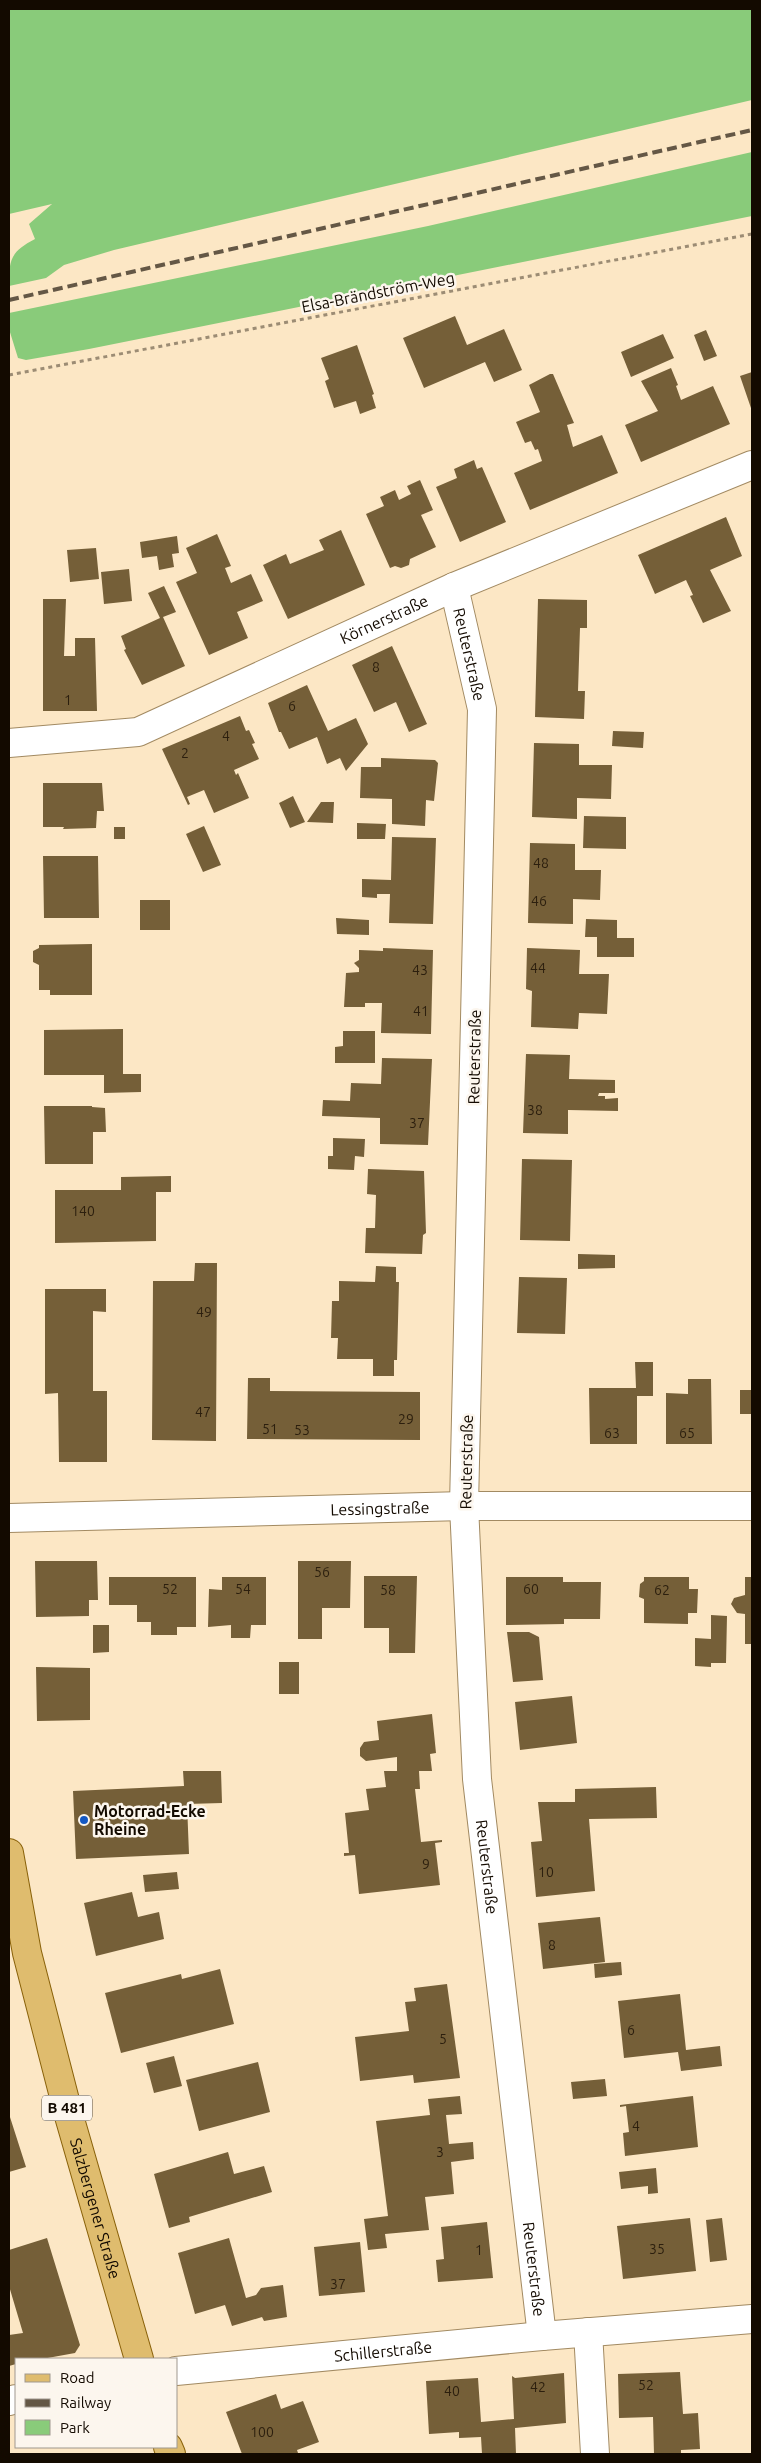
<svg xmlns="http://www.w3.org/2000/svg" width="761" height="2463" font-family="Ubuntu,sans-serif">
<rect width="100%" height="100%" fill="#fce7c5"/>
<path fill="#89cb7a" d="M9 9H752V100L114 250 64 265 46 278 9 286C9 260 10 252 35 239L29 224 52 204 9 214Z
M752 152V216L89 349 26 360 18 358 9 329V313L428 226Z"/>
<path fill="#755f38" d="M455 316 467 345 504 329 522 370 494 382 485 362 424 388 403 338Z
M706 330 717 356 704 361 694 335Z
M663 334 674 358 631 377 621 352Z
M357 345 374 394 372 395 376 408 360 414 356 401 334 408 325 381 329 379 321 358Z
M671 368 678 385 676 386 681 400 713 386 730 424 641 462 625 425 658 411 641 381Z
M752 372V411L740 376Z
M550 374H553L574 423 567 425 573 447 602 435 618 473 530 510 514 473 542 461 538 449 535 450 531 441 525 443 516 422 540 412 529 385Z
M474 460 477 469 482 467 506 522 460 542 436 487 457 478 454 469Z
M420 480 433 510 421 515 436 547 410 559 409 565 401 568 395 566 390 568 366 514 384 506 380 497 395 490 399 500 411 494 407 486Z
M726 517 742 556 710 570 731 611 703 623 690 596 693 595 686 580 655 594 638 555Z
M341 530 365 585 288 619 263 565 286 554 290 564 324 550 319 540Z
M217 534 231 566 225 568 231 583 251 574 263 601 237 612 248 638 209 655 176 582 197 573 186 548Z
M177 536 179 553 172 554 174 567 159 570 157 556 142 558 140 542Z
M96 548 99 579 70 582 67 550Z
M129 569 132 601 104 604 101 572Z
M164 586 176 612 163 617 185 666 142 685 124 650 126 649 121 636 160 618 148 593Z
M43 599H66L64 656H75V638H95L97 711H43Z
M538 599 587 600V628H580L579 659 578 691H585L584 719 535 717Z
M392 646 427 724 409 732 396 702 374 712 352 665Z
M307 685 328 731 356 718 368 744 346 771 340 758 327 764 317 737 289 749 281 732H279L268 703Z
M240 716 246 731 249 730 255 743 252 744 259 759 234 770 236 775 238 773 249 798 214 813 204 790 187 797 190 804 188 805 162 749Z
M613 731 644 732 643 748 612 746Z
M534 743 579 744V765H612L611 799 577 798V819L532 817Z
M381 758 435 760 438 763 434 801 426 800 425 826 392 824V799L360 798 361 767H381Z
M43 783H102L104 811H97L96 828 63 829 64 827H43Z
M293 796 305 822 290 828 279 803Z
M321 802H334L333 823 307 822Z
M584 816 626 817V849L583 848Z
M357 823 386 824 385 839H357Z
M204 826 221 865 203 872 186 834Z
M114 827H125V839H114Z
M392 837 436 838 433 924 389 923 390 894H377V898L362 897V879L391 880Z
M530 843 575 844V870H601L600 900 573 899V924L528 923Z
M43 856H98L99 918H44Z
M140 900H170V930H140Z
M336 918 369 920V935L337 934Z
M586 919 617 920V938H634V957H597V937H585Z
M92 944V995H50V990H39V965L33 962V951L39 948V945Z
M383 948 433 950 431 1034 381 1033 382 1003H365V1007H344L346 973 359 972V968L354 963 359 960V950L383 951Z
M527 948 580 950 579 974H609L607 1014 579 1013 578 1029 531 1027 532 991 526 989Z
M123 1029V1074H141V1092L104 1093V1075H44V1030Z
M343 1031H375V1063H335V1047L343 1046Z
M526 1054 570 1055 569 1079 615 1080V1093H599L598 1096H605V1099L618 1098V1111L568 1110V1134L523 1133Z
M382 1058 432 1059 428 1145 380 1144V1118L322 1116 323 1100 350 1101 351 1083 381 1084Z
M44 1106H92V1107L105 1108 106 1132H93V1164H45Z
M333 1138 365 1139 364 1157 355 1156 354 1170 328 1169V1156H333Z
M522 1159 572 1160 570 1241 520 1240Z
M368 1169 424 1171 426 1233 423 1235 422 1254 365 1253 366 1228H375L376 1195 367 1194Z
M171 1176V1192H156V1241L55 1243V1190H121V1177Z
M578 1254 615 1255V1268L578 1269Z
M195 1263H217L216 1441 152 1440 153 1281H194Z
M376 1266 396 1267V1282H399L397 1360H394V1376H373V1359H337L338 1338H331L332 1301H339V1281L375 1282Z
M519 1277 567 1278 565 1334 517 1333Z
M45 1289H106V1312L93 1311V1391H107V1462H59L58 1393 45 1394Z
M635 1362H653V1396H637V1444H590L589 1388H636Z
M248 1378H270V1391L420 1392V1440L247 1439Z
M688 1379H711L712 1444H666V1393L688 1394Z
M740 1390H752V1414H740Z
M35 1561H97L98 1600H89V1616L36 1617Z
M298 1561H351L350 1608H322V1639H298Z
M364 1576H417L415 1653H389V1628H364Z
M109 1577H196V1627H177V1635H151V1622H137V1605H109Z
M222 1577H266V1625H251L250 1638H231V1625L208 1627 209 1589 222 1590Z
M506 1577H563V1582H601L600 1619H564V1624L506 1625Z
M644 1577H689V1589H698L697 1613H688V1624L644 1623V1599L639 1597 640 1584 644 1581Z
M745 1577H752V1644H745V1614L737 1613 731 1604 734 1598 745 1595Z
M711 1615 727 1616 726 1663H711V1667L695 1666V1638L711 1639Z
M93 1625H109V1652L93 1653Z
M507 1632H529L539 1637 543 1680 513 1682Z
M279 1662H299V1694H279Z
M36 1667 90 1668V1720L37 1721Z
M572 1696 577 1743 520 1750 515 1702Z
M432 1714 436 1753 430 1754 432 1771H419L420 1789H415L421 1842 442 1840V1842L435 1843 440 1885 359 1894 355 1855 344 1856V1853H349L345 1813 369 1810 366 1789 386 1787 384 1771H397V1757L366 1761 360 1756V1748L364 1742 379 1740 377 1721Z
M183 1771H221L222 1803 187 1804 189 1854 76 1859 73 1791 184 1786Z
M656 1787 657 1818 589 1819 595 1891 536 1897 531 1842 542 1841 538 1802H575V1789Z
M177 1872 179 1889 145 1892 143 1875Z
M132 1892 138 1917 159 1912 164 1939 96 1956 84 1903Z
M600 1917 605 1962 543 1969 538 1923Z
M621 1962 622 1975 595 1978 594 1964Z
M220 1969 234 2024 121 2053 105 1993 181 1974 182 1979Z
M447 1984 460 2078 414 2083 413 2075 360 2081 355 2037 409 2031 405 2002 416 2001 414 1988Z
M680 1994 686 2050 720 2046 722 2066 681 2071 678 2052 624 2058 618 2001Z
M174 2056 182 2086 154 2093 146 2063Z
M258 2062 270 2112 199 2131 186 2080Z
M605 2079 607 2096 573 2099 571 2082Z
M460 2096 462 2114 446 2115 449 2144 473 2142 474 2159 451 2162 454 2194 425 2197 429 2230 385 2234 387 2248 368 2250 364 2219 388 2216 376 2121 430 2115 428 2099Z
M693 2096 698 2147 625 2156 623 2133 629 2132 626 2106 620 2107V2105Z
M9 2114 26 2167 9 2172Z
M228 2152 234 2174 264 2166 272 2192 189 2217 190 2222 169 2228 154 2174Z
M656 2168 658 2193 648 2194V2186L621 2189 619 2172Z
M690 2218 696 2271 623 2279 617 2226Z
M722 2218 727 2260 710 2262 706 2220Z
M487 2222 493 2278 438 2282 436 2260 444 2259 441 2227Z
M47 2238 80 2345 75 2353 42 2359H16V2364L9 2366V2335L23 2333 9 2286V2250Z
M229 2238 246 2298 256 2295 261 2288 283 2285 287 2317 264 2321 262 2317 232 2326 225 2305 195 2314 178 2253Z
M360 2242 365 2292 319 2296 314 2247Z
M680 2372 683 2414 698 2413 700 2449 681 2450V2454H654L653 2417 619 2418 618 2374Z
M564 2373 566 2423 515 2428 516 2454H482L481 2437 459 2438V2432L429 2434 426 2381 478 2378 481 2422 514 2419 512 2376 515 2378Z
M276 2394 281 2409 303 2401 319 2442 297 2450 298 2453 293 2454H242L226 2412Z"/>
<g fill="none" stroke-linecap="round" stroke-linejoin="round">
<g stroke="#a28a62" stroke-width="30">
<g id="minor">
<path id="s1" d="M454 587 482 709 464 1506 477 1779 542 2336"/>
<path id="s2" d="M9 743 138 732 454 587 752 465"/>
<path id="s3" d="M9 1518 464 1506H752"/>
<path d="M588 2332 595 2454"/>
<path id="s4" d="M176 2371 542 2336 752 2319"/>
<path d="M9 2401 16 2399"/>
</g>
</g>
<g stroke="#896109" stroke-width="30">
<g id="primary">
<path id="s5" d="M9 1853 27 1953 69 2116 139 2359"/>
<path d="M168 2447 171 2454"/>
</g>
</g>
<path stroke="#9c8c74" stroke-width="3" stroke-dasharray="4 4" stroke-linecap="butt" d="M9 375 752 234"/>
<use href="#minor" stroke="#fff" stroke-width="28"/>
<use href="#primary" stroke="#dfbc6e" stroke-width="28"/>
<path stroke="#645745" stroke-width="4" stroke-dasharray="10 5" stroke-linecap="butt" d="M9 300 752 130"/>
</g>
<circle fill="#1458c3" stroke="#fcf6ee" stroke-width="2" cx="84" cy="1820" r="5"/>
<g text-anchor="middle" stroke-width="5" stroke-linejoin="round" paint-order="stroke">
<g font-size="14" fill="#2c1f0e">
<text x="376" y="672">8</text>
<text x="68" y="705">1</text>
<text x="292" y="711">6</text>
<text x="226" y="741">4</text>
<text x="185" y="758">2</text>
<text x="541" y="868">48</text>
<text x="539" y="906">46</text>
<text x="538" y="973">44</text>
<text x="420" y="975">43</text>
<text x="421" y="1016">41</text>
<text x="535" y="1115">38</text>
<text x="417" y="1128">37</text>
<text x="83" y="1216">140</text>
<text x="204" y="1317">49</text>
<text x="203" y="1417">47</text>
<text x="406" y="1424">29</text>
<text x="270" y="1434">51</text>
<text x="302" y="1435">53</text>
<text x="612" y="1438">63</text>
<text x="687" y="1438">65</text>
<text x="322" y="1577">56</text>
<text x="170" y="1594">52</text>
<text x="243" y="1594">54</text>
<text x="531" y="1594">60</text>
<text x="388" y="1595">58</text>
<text x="662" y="1595">62</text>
<text x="426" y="1869">9</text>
<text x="546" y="1877">10</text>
<text x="552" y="1950">8</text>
<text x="631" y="2035">6</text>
<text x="443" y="2044">5</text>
<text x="636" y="2131">4</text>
<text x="440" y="2157">3</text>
<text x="657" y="2254">35</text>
<text x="479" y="2255">1</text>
<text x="338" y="2289">37</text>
<text x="646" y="2390">52</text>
<text x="538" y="2392">42</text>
<text x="452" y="2396">40</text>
<text x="262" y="2437">100</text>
</g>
<rect fill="#fcf6ee" stroke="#595147" stroke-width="1" x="42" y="2095.5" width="50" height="25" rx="4"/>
<g font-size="15" font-weight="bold" fill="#130a00">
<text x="67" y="2113">B 481</text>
</g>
<g font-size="16" fill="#130a00" stroke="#fcf6ee">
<text transform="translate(378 292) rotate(-11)" y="6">Elsa-Brändström-Weg</text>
<text dy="6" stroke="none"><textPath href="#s2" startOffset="400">Körnerstraße</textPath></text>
<text dy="6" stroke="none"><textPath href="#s1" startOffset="69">Reuterstraße</textPath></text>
<text transform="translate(474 1057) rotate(-89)" y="6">Reuterstraße</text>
<text transform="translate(466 1462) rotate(-89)" y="6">Reuterstraße</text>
<text dy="6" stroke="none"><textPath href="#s3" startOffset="371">Lessingstraße</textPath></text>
<text dy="6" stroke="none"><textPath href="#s1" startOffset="1284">Reuterstraße</textPath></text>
<text dy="6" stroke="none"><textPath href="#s5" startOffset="366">Salzbergener Straße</textPath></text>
<text dy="6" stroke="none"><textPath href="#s1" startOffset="1689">Reuterstraße</textPath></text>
<text dy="6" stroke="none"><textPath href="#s4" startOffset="208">Schillerstraße</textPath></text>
</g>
<g font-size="16" font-weight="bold" fill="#130a00" stroke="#fcf6ee" text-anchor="start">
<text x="94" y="1817">Motorrad-Ecke<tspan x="94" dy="18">Rheine</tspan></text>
</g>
</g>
<rect width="761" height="2463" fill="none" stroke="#130a00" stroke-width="20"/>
<rect x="15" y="2358" width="162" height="90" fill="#fcf6ee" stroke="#9f988f"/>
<rect x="25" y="2374" width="25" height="8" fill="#dfbc6e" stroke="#9f988f"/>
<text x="60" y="2383" font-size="15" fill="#130a00">Road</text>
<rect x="25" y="2399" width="25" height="8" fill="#645745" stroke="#9f988f"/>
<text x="60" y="2408" font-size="15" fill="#130a00">Railway</text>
<rect x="25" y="2420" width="25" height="15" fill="#89cb7a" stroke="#9f988f"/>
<text x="60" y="2433" font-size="15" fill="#130a00">Park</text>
</svg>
